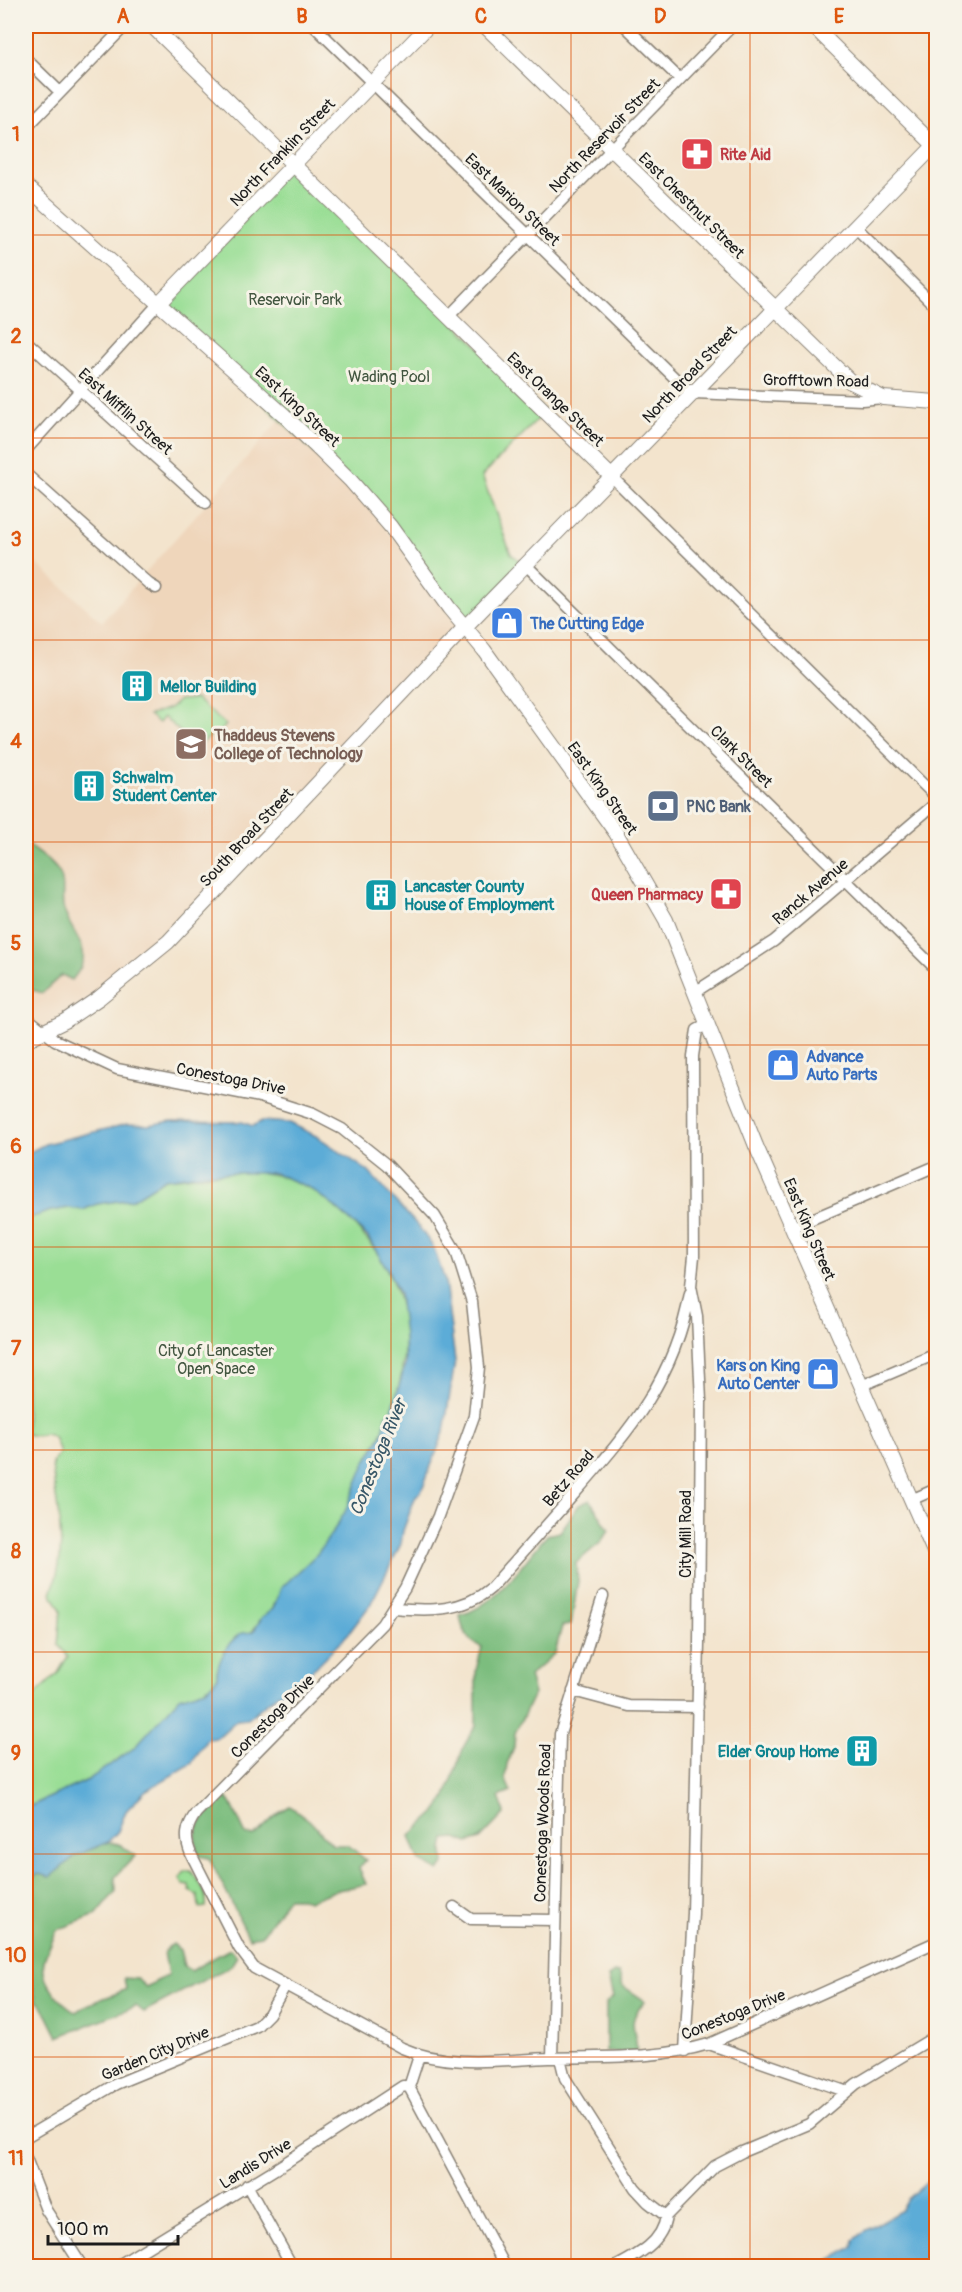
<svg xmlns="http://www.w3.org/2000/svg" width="962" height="2292" font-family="Pangolin,sans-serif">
<rect width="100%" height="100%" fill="#f7f3e8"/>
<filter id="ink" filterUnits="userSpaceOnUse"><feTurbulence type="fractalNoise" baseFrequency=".0167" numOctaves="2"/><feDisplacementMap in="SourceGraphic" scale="12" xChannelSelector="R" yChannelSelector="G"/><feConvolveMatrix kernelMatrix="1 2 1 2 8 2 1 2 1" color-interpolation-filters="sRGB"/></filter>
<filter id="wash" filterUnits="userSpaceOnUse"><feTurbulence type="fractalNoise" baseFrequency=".008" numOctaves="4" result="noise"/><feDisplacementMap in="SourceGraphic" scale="24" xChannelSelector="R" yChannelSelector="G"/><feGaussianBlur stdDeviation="1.35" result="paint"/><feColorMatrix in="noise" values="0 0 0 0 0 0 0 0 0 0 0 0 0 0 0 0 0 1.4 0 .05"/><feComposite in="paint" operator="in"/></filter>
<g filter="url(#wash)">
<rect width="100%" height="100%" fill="#f3e4cd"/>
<path fill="#efd6bb" d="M284 415 308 436 466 626 168 942 42 1032 26 1017V554L102 622Z"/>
<path fill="#9ade95" stroke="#5b7d58" stroke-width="1.5" d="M293 164 545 412 482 476 511 554 526 565 466 626 390 526 159 303Z
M196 699 226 725 218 734 216 732 197 747 164 717 159 723 149 715 170 708 179 700Z
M245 1171C288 1173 314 1187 346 1217 405 1272 417 1336 392 1411 384 1418 386 1427 381 1435 367 1461 358 1489 344 1515 336 1528 328 1541 319 1553 304 1571 277 1586 273 1609L262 1618 251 1633H242L217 1670V1678L206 1689 180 1698 134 1748 88 1780 26 1808V1704L58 1673 68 1656 58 1645 61 1610 51 1593C70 1546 56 1512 52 1464L60 1453 54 1437 46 1434 31 1436 26 1433V1219L51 1211 69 1208 83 1210 97 1204 133 1199 165 1179Z
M185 1871H191C199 1882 208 1893 206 1907L199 1908 198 1895 190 1891 189 1886 183 1885 180 1878Z"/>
<path fill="#7bbd7e" stroke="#4c6c4d" stroke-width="1.5" d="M26 843C36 852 53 861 60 874 66 886 60 898 64 910 73 939 98 950 72 980L62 975 42 993 26 988Z
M590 1500 609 1530 600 1543 576 1563 578 1581 571 1625 562 1626 555 1653 529 1676 534 1694 515 1733 514 1747 507 1764 505 1778 511 1792 499 1797 505 1813 480 1839 468 1843 456 1838 445 1839 443 1850 444 1864 439 1871 419 1860 410 1836 435 1813 445 1799 464 1746 476 1725V1670L482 1647C467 1641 462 1631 460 1615 497 1606 523 1562 547 1535L560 1532 579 1505Z
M225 1796 233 1807 246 1835 253 1836C269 1825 271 1816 290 1806L309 1820 333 1845H348L366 1860 359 1868 366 1884 334 1891 308 1901 302 1898H288L261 1936 249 1938 209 1858 199 1856C187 1829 206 1814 225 1796Z
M108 1842 121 1845 135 1856 115 1877 116 1891 96 1915 57 1930C54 1939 46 1951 44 1961 40 1982 60 2002 76 2012 91 2000 110 1998 126 1989L124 1978 137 1979 146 1987 168 1975 164 1952 173 1944 180 1950 184 1966 190 1971 230 1949 237 1956 231 1966 149 2009 144 2012 136 2006 58 2037 42 2005 36 2001 30 1976 26 1977V1879L39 1874 50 1877 75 1856Z
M614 1973H619L623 1986 645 2001C627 2022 634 2025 637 2049L633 2053 606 2052V2003L613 1997 608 1977Z"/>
<path fill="#5cacd7" stroke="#3c647a" stroke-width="1.5" d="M172 1121 242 1122 253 1126 262 1121 290 1123 318 1137 368 1171 419 1227 434 1248 445 1281 455 1361 444 1432 421 1492 415 1498 403 1531 401 1544 386 1574 370 1605 349 1633 316 1667 287 1690 278 1694 247 1719 237 1720 217 1738 207 1739 191 1764 145 1791 126 1811 118 1831 108 1842 75 1856 50 1877 39 1874 26 1879V1808L88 1780 134 1748 180 1697 206 1689 217 1678C216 1665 227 1642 239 1635 243 1632 248 1633 253 1632L262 1617 273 1609 281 1588 318 1553 334 1530 345 1512 366 1461 383 1433 386 1416 392 1411 405 1365 404 1336 399 1294 388 1270 367 1236 335 1207 308 1187 274 1173H208L165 1179 133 1199 97 1204 83 1210 69 1208 51 1211 26 1219V1154L45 1144 127 1124 148 1125Z
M936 2174V2264L934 2266H825L829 2260 853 2247 854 2240 863 2232 902 2210 908 2199Z"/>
</g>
<g filter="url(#ink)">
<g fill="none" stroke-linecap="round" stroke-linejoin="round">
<g stroke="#888074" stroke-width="13">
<path id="minor" d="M314 26 683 386 694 393 862 400 883 398
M625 26 680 79
M26 59 60 92
M26 128 125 26
M856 227 936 307
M448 317 732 26
M26 341 206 503
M26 450 159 303
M26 474 149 584 156 588
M612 477 936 797
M526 565 936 969
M695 992 774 941 936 803
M26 1017 55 1040 117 1069 260 1097 313 1114 342 1129 387 1165 435 1216 456 1251 472 1302 479 1367 474 1416 438 1516 405 1588 382 1624 196 1813C186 1827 184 1838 191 1854L239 1948 254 1968 402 2048C447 2068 500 2060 549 2058 604 2056 655 2060 709 2044L936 1942
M791 1228 936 1166
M861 1386 936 1354
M911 1500 936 1489
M394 1608C429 1611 463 1612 491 1588 519 1556 548 1524 576 1492 631 1429 675 1378 690 1293
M573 1691 629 1706 698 1707
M454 1907 471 1919 554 1920
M709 2044 845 2091
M685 2051 693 1913 699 1643 701 1401 697 1316 691 1286 694 1256 693 1056 697 1030 708 1024
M552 2058 560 1734 603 1596
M560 2058 565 2078 635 2188 648 2202 666 2216 715 2166 742 2152 809 2124 856 2084 936 2036
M409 2087 505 2266
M409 2087 419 2056
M26 2137 116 2084 257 2026 269 2014 285 1986
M26 2158 46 2210 82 2266
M247 2185 292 2266
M117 2266 285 2163 403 2086 409 2087
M617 2266C638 2255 663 2242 666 2216"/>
</g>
<g stroke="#888074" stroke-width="16">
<path id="major" d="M152 26 612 477
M485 26 851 382 883 398 936 402
M813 26 936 147
M26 186 284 415 350 480 390 526 449 608 484 650 616 833 666 920 756 1146 936 1556
M159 303 428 26
M26 1040 65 1021 99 998 168 942 466 626 935 145"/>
</g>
<use href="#minor" stroke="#fff" stroke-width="10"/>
<use href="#major" stroke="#fff" stroke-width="14"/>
</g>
</g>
<path fill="none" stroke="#de560d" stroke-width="1.5" stroke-opacity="0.55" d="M212 26V2266M391 26V2266M571 26V2266M750 26V2266M26 235H936M26 438H936M26 640H936M26 842H936M26 1045H936M26 1247H936M26 1450H936M26 1652H936M26 1854H936M26 2057H936"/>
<defs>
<g id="pharmacy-square" transform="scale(1.725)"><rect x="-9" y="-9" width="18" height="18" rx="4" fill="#e0444e" stroke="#f7f3e8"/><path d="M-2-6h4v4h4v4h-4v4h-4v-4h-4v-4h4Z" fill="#fff"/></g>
<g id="shop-square" transform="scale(1.725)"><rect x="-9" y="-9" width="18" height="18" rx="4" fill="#3f7fe0" stroke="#f7f3e8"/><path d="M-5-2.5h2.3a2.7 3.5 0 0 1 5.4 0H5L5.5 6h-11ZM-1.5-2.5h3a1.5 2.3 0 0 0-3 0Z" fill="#fff"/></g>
<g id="building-square" transform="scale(1.725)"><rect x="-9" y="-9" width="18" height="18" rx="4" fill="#0f9aa8" stroke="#f7f3e8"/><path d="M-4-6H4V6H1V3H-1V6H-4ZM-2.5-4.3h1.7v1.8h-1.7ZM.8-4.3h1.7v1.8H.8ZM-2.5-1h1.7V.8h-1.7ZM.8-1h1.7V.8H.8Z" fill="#fff"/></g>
<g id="university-square" transform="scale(1.725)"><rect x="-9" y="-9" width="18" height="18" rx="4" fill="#8d6e63" stroke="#f7f3e8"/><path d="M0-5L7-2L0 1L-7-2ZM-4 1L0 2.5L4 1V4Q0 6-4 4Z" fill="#fff"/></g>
<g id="bank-square" transform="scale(1.725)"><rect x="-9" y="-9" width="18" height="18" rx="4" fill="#5c6f8a" stroke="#f7f3e8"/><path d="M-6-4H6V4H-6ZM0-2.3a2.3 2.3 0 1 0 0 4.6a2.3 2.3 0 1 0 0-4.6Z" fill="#fff"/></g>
</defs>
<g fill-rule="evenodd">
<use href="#pharmacy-square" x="697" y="154"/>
<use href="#shop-square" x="507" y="623"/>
<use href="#building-square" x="137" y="686"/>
<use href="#university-square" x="191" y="744"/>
<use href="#building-square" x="89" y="786"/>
<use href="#bank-square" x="663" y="806"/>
<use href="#pharmacy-square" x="726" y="894"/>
<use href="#building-square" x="381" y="895"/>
<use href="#shop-square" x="783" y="1065"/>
<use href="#shop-square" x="823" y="1374"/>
<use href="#building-square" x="862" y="1751"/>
</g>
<g text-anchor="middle" stroke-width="6" stroke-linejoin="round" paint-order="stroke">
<g font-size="16" fill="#1c1c1c" stroke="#f7f3e8">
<text transform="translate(604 135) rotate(-46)" y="6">North Reservoir Street</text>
<text transform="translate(282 152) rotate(-46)" y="6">North Franklin Street</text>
<text transform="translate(513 199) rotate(44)" y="6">East Marion Street</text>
<text transform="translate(692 205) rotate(45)" y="6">East Chestnut Street</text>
<text transform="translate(689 374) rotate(-46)" y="6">North Broad Street</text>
<text transform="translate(816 380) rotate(1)" y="6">Grofftown Road</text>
<text transform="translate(556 399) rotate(44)" y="6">East Orange Street</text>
<text transform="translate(298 406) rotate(43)" y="6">East King Street</text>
<text transform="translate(126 411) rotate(42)" y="6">East Mifflin Street</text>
<text transform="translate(742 756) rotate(45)" y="6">Clark Street</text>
<text transform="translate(603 788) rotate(55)" y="6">East King Street</text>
<text transform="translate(246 837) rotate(-47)" y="6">South Broad Street</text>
<text transform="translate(810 891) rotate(-40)" y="6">Ranck Avenue</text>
<text transform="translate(231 1078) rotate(11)" y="6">Conestoga Drive</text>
<text transform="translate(810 1229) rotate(67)" y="6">East King Street</text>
<text transform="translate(568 1478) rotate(-49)" y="6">Betz Road</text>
<text transform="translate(685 1534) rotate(-90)" y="6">City Mill Road</text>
<text transform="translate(272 1716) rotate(-45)" y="6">Conestoga Drive</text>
<text transform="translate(542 1823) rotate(-88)" y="6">Conestoga Woods Road</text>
<text transform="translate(733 2014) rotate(-22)" y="6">Conestoga Drive</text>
<text transform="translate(155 2053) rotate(-23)" y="6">Garden City Drive</text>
<text transform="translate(255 2163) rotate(-32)" y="6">Landis Drive</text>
</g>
<g font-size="16" font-weight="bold" fill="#be3a42" stroke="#f7f3e8" text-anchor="start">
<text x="720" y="160">Rite Aid</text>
<text x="703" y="900" text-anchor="end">Queen Pharmacy</text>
</g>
<g font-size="16" fill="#425640" stroke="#f7f3e8">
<text x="295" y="305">Reservoir Park</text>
<text x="389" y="382">Wading Pool</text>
<text x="216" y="1356">City of Lancaster<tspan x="216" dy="18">Open Space</tspan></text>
</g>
<g font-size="16" font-weight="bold" fill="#366cbe" stroke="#f7f3e8" text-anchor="start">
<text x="530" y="629">The Cutting Edge</text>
<text x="806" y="1062">Advance<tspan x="806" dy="18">Auto Parts</tspan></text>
<text x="800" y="1371" text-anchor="end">Kars on King<tspan x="800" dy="18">Auto Center</tspan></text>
</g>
<g font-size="16" font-weight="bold" fill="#0d838f" stroke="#f7f3e8" text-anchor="start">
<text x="160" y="692">Mellor Building</text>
<text x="112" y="783">Schwalm<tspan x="112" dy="18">Student Center</tspan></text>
<text x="404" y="892">Lancaster County<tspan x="404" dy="18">House of Employment</tspan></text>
<text x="839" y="1757" text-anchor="end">Elder Group Home</text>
</g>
<g font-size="16" font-weight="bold" fill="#785e54" stroke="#f7f3e8" text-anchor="start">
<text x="214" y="741">Thaddeus Stevens<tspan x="214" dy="18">College of Technology</tspan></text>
</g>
<g font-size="16" font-weight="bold" fill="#4e5e75" stroke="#f7f3e8" text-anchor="start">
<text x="686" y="812">PNC Bank</text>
</g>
<g font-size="18" font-style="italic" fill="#365667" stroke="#f7f3e8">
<text transform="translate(378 1457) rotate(-68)" y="6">Conestoga River</text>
</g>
</g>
<rect width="962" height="2292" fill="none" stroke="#f7f3e8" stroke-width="66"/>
<path d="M48 2235v9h130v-9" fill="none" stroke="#1c1c1c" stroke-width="3"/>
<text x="57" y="2235" font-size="18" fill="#1c1c1c" stroke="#f7f3e8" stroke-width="4.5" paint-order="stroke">100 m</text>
<rect x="33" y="33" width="896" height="2226" fill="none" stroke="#de560d" stroke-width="2"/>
<g font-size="20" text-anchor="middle" font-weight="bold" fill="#de560d">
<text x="123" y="23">A</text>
<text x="302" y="23">B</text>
<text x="481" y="23">C</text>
<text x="660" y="23">D</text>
<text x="839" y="23">E</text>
<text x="16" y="141">1</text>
<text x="16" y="343">2</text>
<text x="16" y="546">3</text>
<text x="16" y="748">4</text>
<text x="16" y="950">5</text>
<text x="16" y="1153">6</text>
<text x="16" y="1355">7</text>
<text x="16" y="1558">8</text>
<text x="16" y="1760">9</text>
<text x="16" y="1962">10</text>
<text x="16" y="2165">11</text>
</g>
</svg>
